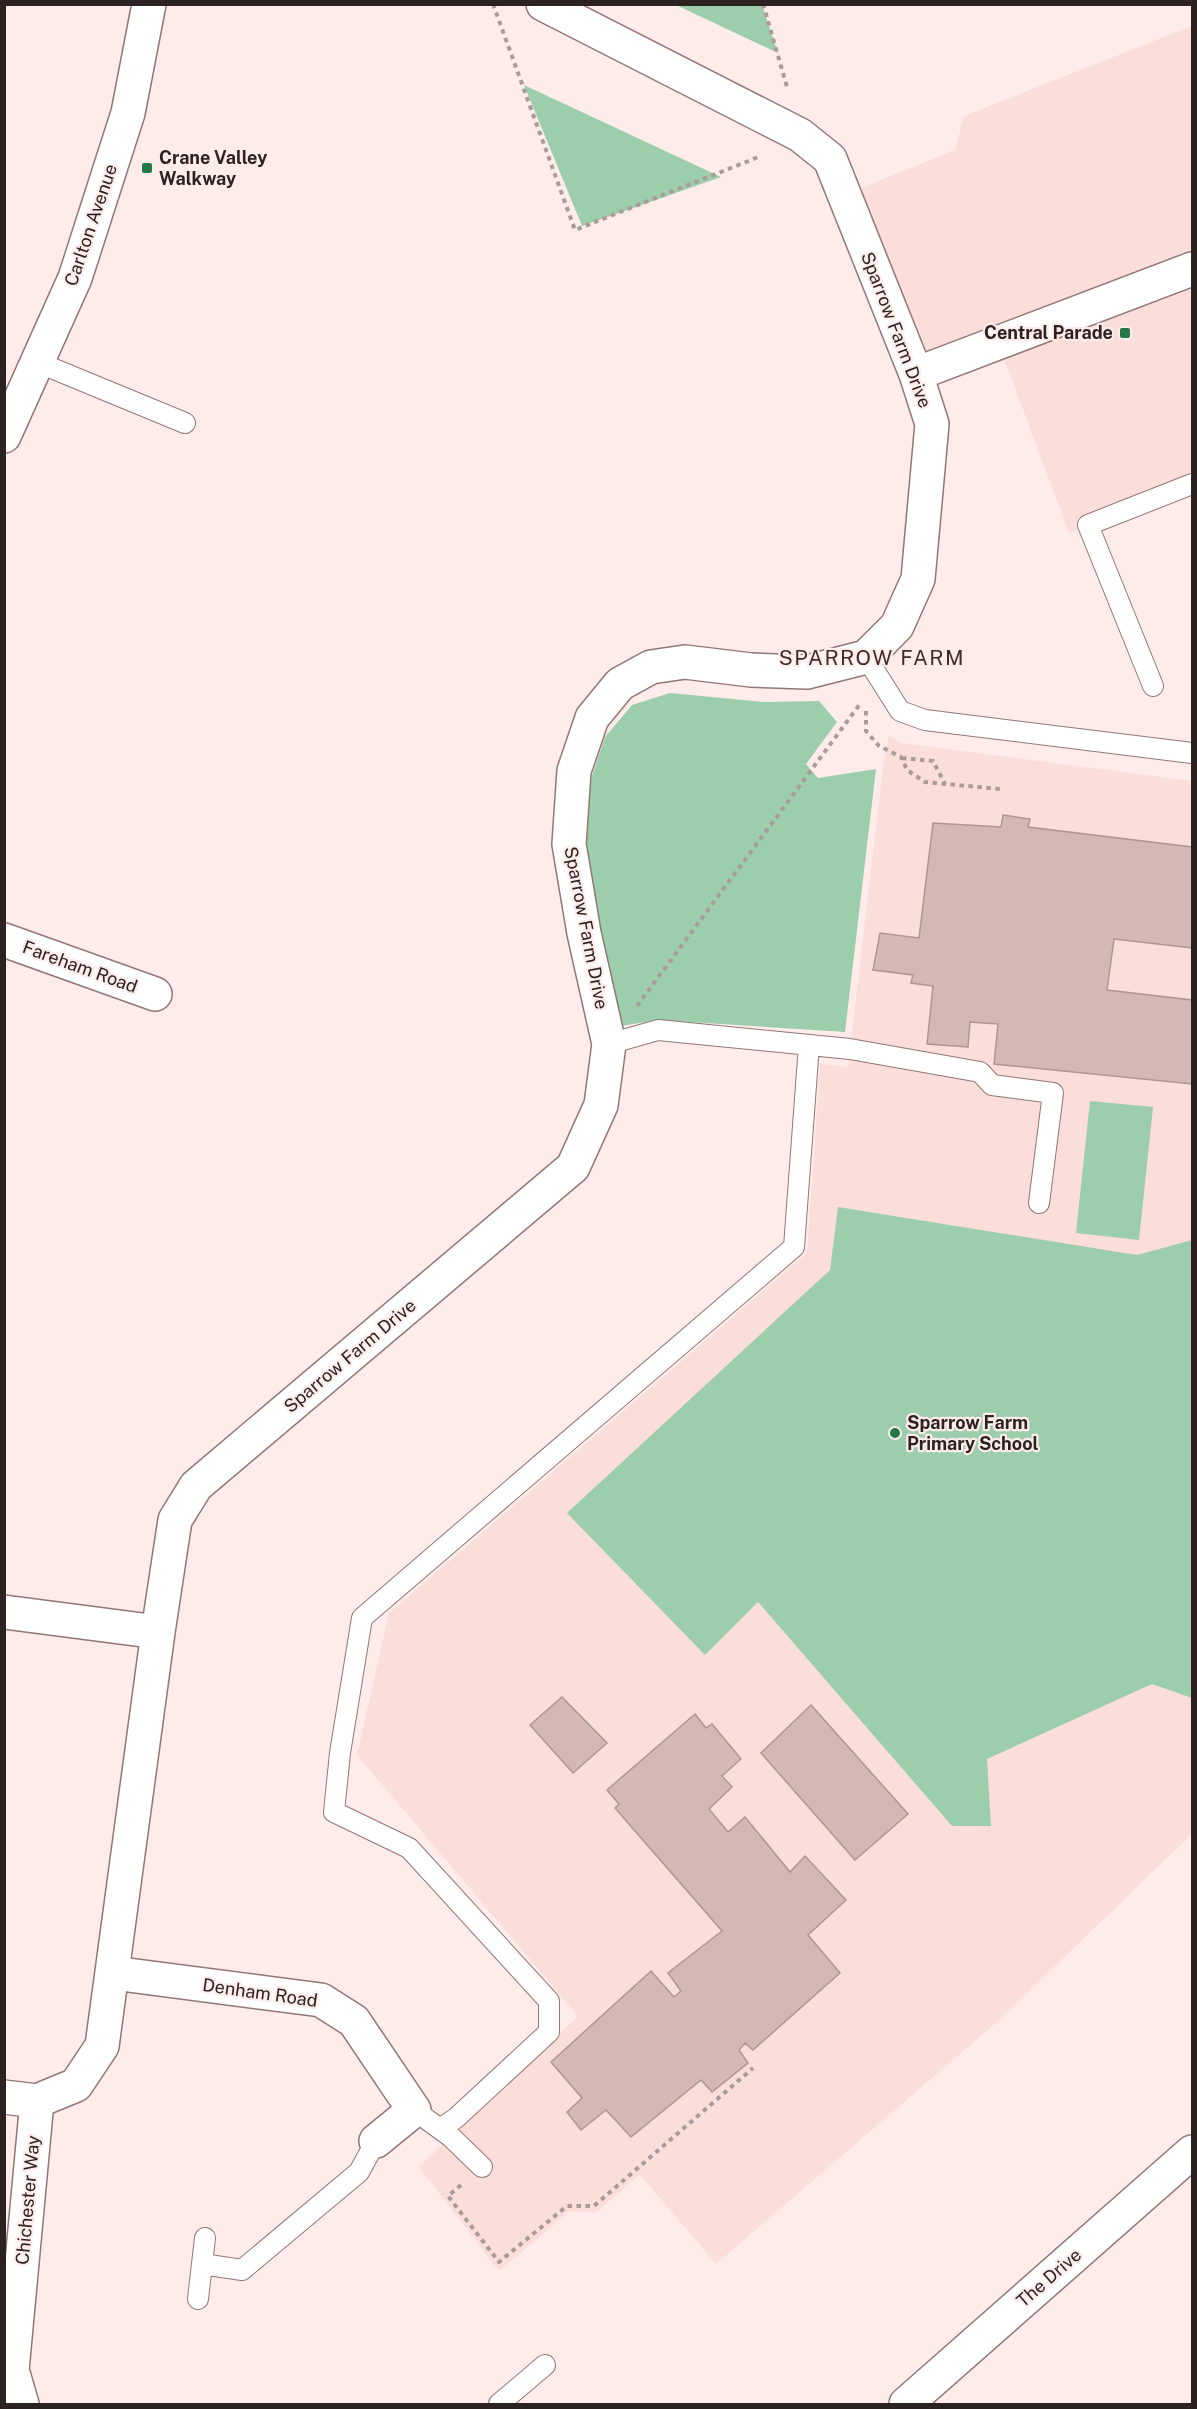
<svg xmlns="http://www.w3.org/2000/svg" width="1197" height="2409" font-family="'Public Sans',sans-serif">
<rect width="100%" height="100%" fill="#feeceb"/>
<path fill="#fbddda" d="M1192 26V484L1069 533 998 342 916 374 844 195 955 150 964 116Z
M889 736 901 743 1192 781V1834L997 2022 716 2264 640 2175 595 2213 570 2211 499 2271 419 2167 578 2016 357 1755 389 1613 807 1253 820 1064 848 1067 883 766Z"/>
<path fill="#9dceac" d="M676 5H762L778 53Z
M524 85 721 177 582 226Z
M670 693 764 702 819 701 837 722 806 764 818 778 876 769 845 1032 658 1020 615 1027 583 873 586 794 605 737 632 705Z
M1090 1101 1153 1107 1139 1240 1076 1233Z
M838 1207 1137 1255 1192 1240V1698L1152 1684 987 1759 991 1826H952L758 1602 705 1655 567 1513 830 1270Z"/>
<path fill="#d4b8b5" stroke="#b09593" stroke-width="1.5" d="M1003 815 1030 819 1028 827 1192 847V948L1114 939 1107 990 1192 1000V1084L994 1064 998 1024 970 1022 968 1047 927 1044 933 986 911 983 913 975 873 970 880 933 919 938 933 823 1001 827Z
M562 1697 607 1743 573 1773 530 1725Z
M811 1705 908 1814 855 1860 761 1753Z
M695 1714 706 1728 712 1724 741 1759 722 1776 732 1787 709 1809 728 1832 745 1817 790 1872 805 1856 846 1900 808 1935 840 1973 753 2050 745 2043 739 2050 748 2063 712 2092 701 2080 631 2137 606 2110 581 2130 567 2112 582 2098 551 2062 651 1971 674 1997 681 1991 668 1973 722 1931 615 1808 619 1804 607 1790Z"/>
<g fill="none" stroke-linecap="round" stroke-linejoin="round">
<g stroke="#917775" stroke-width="22">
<path id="service" d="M37 362 185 423
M866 657 900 711 925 720 1192 753
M1153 686 1088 525 1192 484
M609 1044 658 1030 850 1049 980 1072 992 1085 1053 1093 1039 1203
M414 2110 451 2137 482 2167
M440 2129 456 2118 549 2032V2001L409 1848 334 1812 340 1753 362 1618 794 1247 809 1045
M202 2264 205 2238
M198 2299 202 2264 242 2270 359 2172 376 2141
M499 2404 545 2365"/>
</g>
<g stroke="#917775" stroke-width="36">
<path id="minor" d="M916 374 1192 269
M4 436 75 278 128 113 149 4
M4 940 155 994
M4 1612 158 1632 175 1520 196 1486 573 1167 601 1105 609 1044 584 933 569 844 574 771 592 718 620 684 651 667 685 662 751 670 807 672 866 657 897 626 918 579 932 424 916 374 830 159 800 135 543 4
M113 1973 321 2000 354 2021 414 2110 376 2141
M4 2097 37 2101 76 2085 102 2046 158 1632
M22 2404 12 2370 37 2101
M906 2404 1192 2152"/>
</g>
<path stroke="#aa9b9a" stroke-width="4" stroke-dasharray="4.5 4.5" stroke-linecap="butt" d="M493 4 575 230 761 156
M763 4 787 87
M866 711V731L879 746 901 757 907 770 925 782 1000 789
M902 758 933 761 945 784
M637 1006 860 704
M461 2185 448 2196 499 2262 567 2206H594L753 2068"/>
<use href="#service" stroke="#fff" stroke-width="20"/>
<use href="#minor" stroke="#fff" stroke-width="33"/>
</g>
<g fill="#277849" stroke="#feeceb" stroke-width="2">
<rect x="141" y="162" width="12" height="12" rx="3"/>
<rect x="1119" y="327" width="12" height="12" rx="3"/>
<circle cx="895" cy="1433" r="6"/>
</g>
<g text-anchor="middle" stroke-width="4.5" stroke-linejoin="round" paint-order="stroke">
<g font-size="18" font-weight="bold" fill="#2c2221" stroke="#feeceb" text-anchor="start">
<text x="159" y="164">Crane Valley<tspan x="159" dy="21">Walkway</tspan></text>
<text x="1113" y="339" text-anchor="end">Central Parade</text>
<text x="907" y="1429">Sparrow Farm<tspan x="907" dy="21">Primary School</tspan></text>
</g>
<g font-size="18" fill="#2c2221" stroke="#feeceb">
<text transform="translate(91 225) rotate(-71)" y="6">Carlton Avenue</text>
<text transform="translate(896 330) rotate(69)" y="6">Sparrow Farm Drive</text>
<text transform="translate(586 928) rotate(79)" y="6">Sparrow Farm Drive</text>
<text transform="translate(80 967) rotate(20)" y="6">Fareham Road</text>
<text transform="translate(350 1356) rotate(-40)" y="6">Sparrow Farm Drive</text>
<text transform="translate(260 1993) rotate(8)" y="6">Denham Road</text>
<text transform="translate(28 2200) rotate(-85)" y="6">Chichester Way</text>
<text transform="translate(1049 2278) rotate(-41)" y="6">The Drive</text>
</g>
<g font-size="21" letter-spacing="1.5" fill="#402b29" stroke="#feeceb">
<text x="872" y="665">SPARROW FARM</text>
</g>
</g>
<rect width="1197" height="2409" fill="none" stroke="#2c2221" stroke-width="12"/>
</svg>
